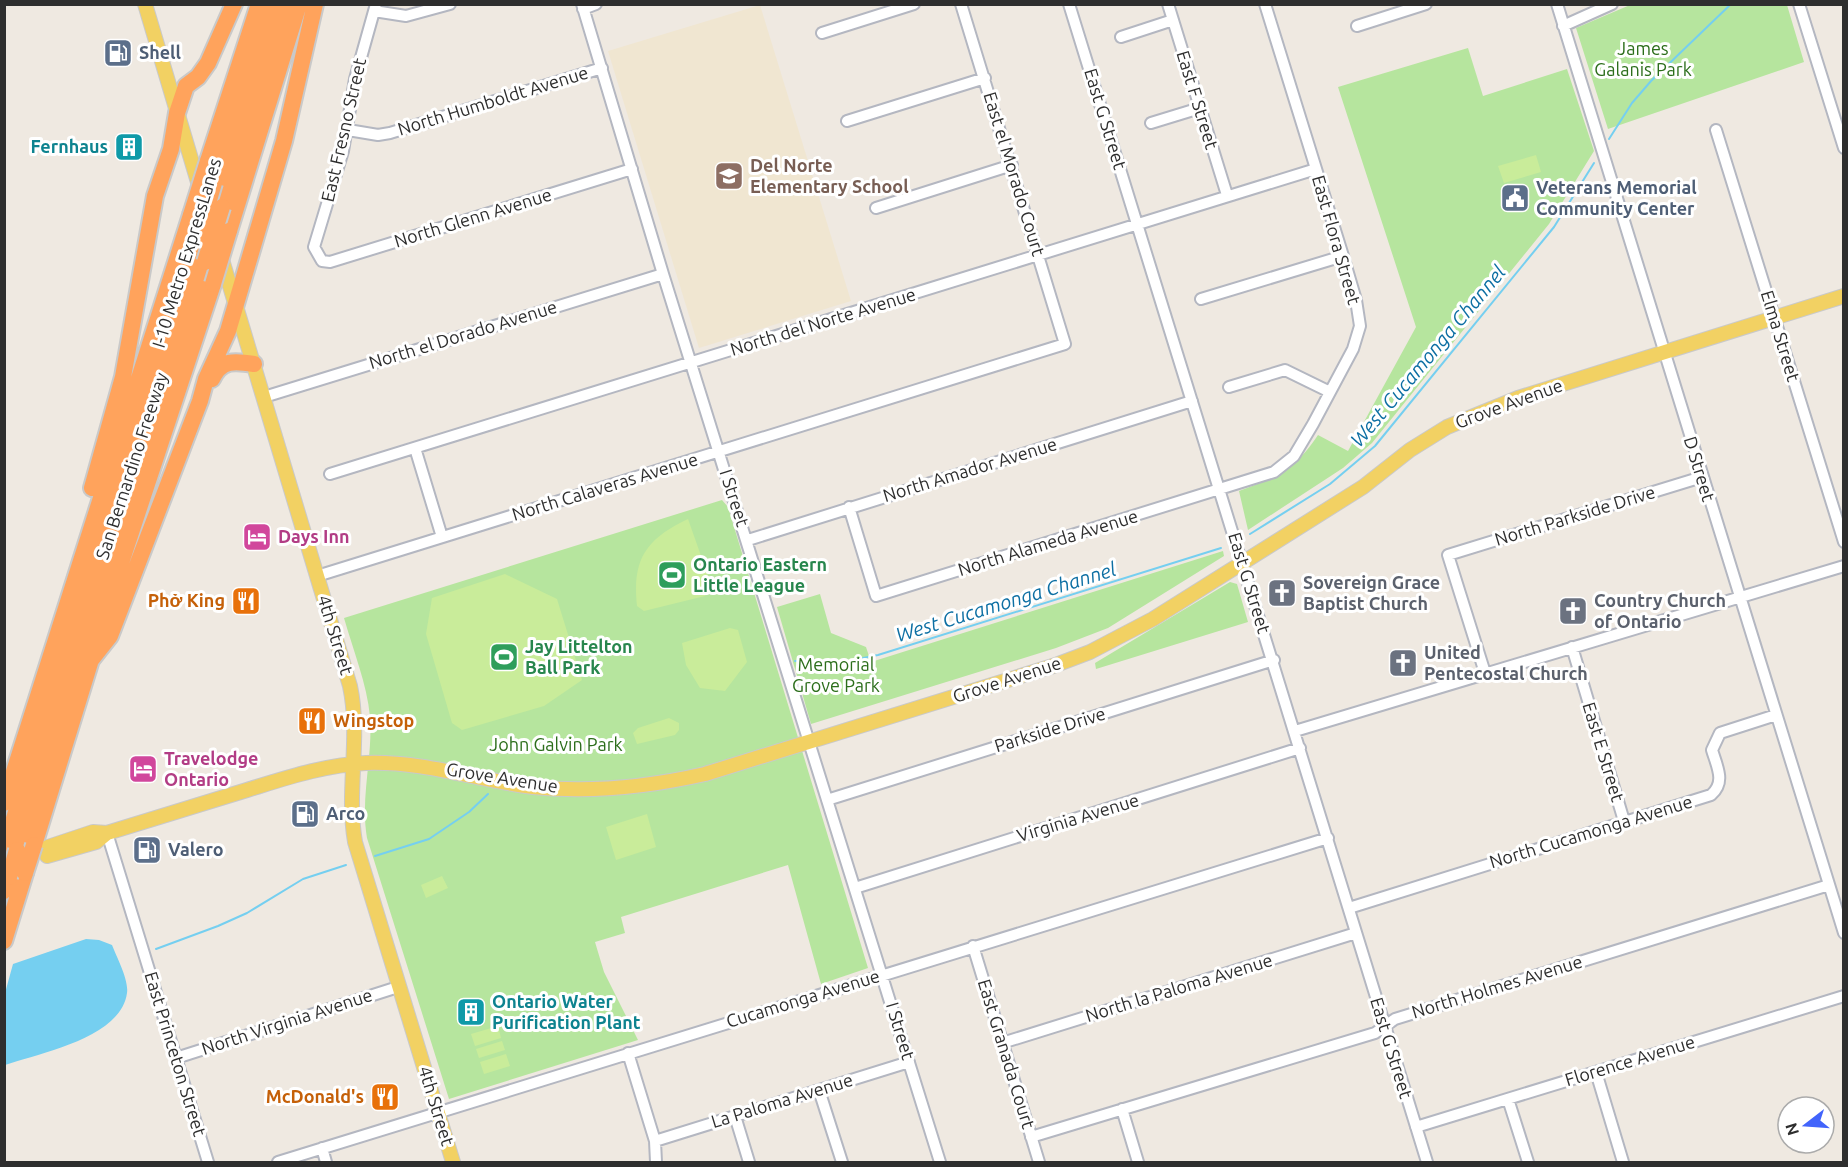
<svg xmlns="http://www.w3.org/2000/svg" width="1848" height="1167" font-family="Ubuntu,sans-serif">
<rect width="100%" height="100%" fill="#efe9e1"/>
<path fill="#f0e6d1" d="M760 5 851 301 699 348 608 51Z"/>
<path fill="#b6e59e" d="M1630 5H1787L1804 62 1608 129 1576 28Z
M1468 48 1483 96 1567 69 1594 151 1549 224 1372 443 1343 468 1248 530 1239 491C1276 477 1295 470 1318 435L1348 451 1416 327 1338 87Z
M722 500 728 507 868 968 821 984 788 865 621 917 625 933 595 942 604 972 638 1040 449 1099 367 838C360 797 373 758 370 717 367 684 353 650 344 618Z
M1223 551 1224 556 1108 628 1056 648 811 724 777 607 820 594 831 633 866 647 871 662Z
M1230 582 1237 584 1248 622 1096 669 1095 663Z"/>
<path fill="#c9ec9a" d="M1536 155 1541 172 1504 183 1498 166Z
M688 519 712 587 705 596 644 611 637 606C632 559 646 539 688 519Z
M505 574 557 599 582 680 544 706 462 730 452 723 426 634 432 598Z
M730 628 738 630 747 662 725 691 700 688 686 665 682 643Z
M669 718 679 723V730L675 735 637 744 633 733 638 728Z
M647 814 656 847 616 860 606 827Z
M442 876 448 888 426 898 421 885Z
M498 1026 501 1038 475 1046 471 1034Z
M502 1041 505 1050 479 1058 476 1049Z
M506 1054 510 1066 484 1074 480 1062Z"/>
<path fill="#75cff0" d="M86 939 99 940 112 945C117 958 129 980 127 993 121 1038 40 1053 5 1065V993L13 964Z"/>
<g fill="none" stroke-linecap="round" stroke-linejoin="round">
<path stroke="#75cff0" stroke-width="2" d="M1609 139 1632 103 1651 81 1731 4
M1250 534 1330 484 1375 446 1554 227 1594 163
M795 661 844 662 878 655 1221 548
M375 856 429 839 469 812 488 794
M156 949 218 926 247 913 303 879 346 865"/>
<g stroke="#b4b7c1" stroke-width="14">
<path id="minor" d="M376 4 355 79 343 151 314 247 322 261 330 262 632 169
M582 4 663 274 940 1162
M1069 4 1427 1162
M1168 4 1227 195
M1557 4 1844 933
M1799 4 1844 148
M583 9 596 4
M374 11 406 16 450 4
M1357 26 1426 4
M1563 26 1612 4
M822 33 914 4
M1121 37 1173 20
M847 121 985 78
M1151 123 1200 108
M348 130 378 135 390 133 602 68
M1716 130 1844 542
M876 208 1012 165
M1201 299 1343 256
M1229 387 1285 370 1330 392
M264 397 663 274
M415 448 442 537
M330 474 1316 169
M849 507 876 596 1274 472 1294 456 1313 424 1353 349 1360 326 1356 300 1343 256 1265 4
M748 540 1192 401
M317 576 1065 344 961 4
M1572 647 1624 821
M1485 673 1448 555 1702 477
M1295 731 1844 566
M827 800 1274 660
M107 833 208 1162
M855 888 1300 748
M1349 908 1711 795C1726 782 1717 767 1712 750L1720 733 1776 715
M973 946 1039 1162
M1002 1043 1356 933
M628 1053 655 1141 656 1162
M176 1058 398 987
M1596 1072 1623 1162
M819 1090 842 1162
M1508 1099 1528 1162
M1122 1109 1138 1162
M735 1116 749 1162
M1416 1127 1844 996
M1031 1137 1375 1033 1395 1019 1829 885
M655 1141 909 1062
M322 1148 326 1162
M278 1162 1328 838"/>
</g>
<g stroke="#c9c9c9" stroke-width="16">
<path id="major" d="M145 4 200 189
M220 253 350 686C361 738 346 790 355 842L453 1162
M48 847 93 832 107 833C154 819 200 804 247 790 286 778 324 765 366 763 424 761 477 780 533 787 592 793 648 787 705 774L1053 666 1090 652 1153 619 1363 487 1410 450 1447 427 1518 398 1844 296
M47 856 96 842 107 833"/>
</g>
<g stroke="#c9c9c9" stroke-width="20">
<path id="highway" d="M208 161 259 4
M214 183 273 4
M222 207 286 4
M229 231 299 4
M212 379C221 359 235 361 254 364
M92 488 123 377 155 196 171 149 177 113 186 86 198 77 208 63 234 4
M91 660 110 636 200 401 206 379 228 331 284 141 315 4
M4 803 191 215
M34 845 118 572 213 284
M4 850 198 237
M17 850 205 262
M4 891 9 877
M4 941 25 873"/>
</g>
<use href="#minor" stroke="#fff" stroke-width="10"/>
<use href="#major" stroke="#f2d163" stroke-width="14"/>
<use href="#highway" stroke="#ffa35c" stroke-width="16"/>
<g stroke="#c9c9c9" stroke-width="20" stroke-linecap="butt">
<path id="highway-bridge" d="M191 215 208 161
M198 237 214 183
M205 262 222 207
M213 284 229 231
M25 873 34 845
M9 877 17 850"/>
</g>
<use href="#highway-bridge" stroke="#ffa35c" stroke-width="16"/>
</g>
<defs>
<g id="fuel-square" transform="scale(1.5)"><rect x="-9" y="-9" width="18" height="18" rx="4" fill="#5c6f8a" stroke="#fff"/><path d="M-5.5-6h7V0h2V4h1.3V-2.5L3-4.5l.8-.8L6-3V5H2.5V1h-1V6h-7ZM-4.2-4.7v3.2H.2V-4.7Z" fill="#fff"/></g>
<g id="building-square" transform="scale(1.5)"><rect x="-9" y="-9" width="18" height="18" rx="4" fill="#0f9aa8" stroke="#fff"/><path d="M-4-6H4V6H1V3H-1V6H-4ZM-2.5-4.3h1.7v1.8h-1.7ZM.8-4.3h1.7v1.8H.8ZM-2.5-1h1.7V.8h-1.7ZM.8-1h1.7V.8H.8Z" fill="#fff"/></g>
<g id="school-square" transform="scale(1.5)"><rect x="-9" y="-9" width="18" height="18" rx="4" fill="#8d6e63" stroke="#fff"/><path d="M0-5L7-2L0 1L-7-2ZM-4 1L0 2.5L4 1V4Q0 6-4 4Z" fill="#fff"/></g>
<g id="civic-square" transform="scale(1.5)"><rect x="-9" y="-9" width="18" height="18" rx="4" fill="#5c6f8a" stroke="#fff"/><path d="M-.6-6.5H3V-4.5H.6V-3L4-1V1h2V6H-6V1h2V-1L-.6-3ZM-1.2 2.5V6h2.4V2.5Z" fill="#fff"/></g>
<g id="hotel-square" transform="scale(1.5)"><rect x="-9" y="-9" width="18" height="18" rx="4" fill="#d1479c" stroke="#fff"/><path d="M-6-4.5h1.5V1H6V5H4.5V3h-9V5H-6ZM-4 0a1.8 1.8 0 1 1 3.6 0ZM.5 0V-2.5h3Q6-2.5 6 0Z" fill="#fff"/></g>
<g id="stadium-square" transform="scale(1.5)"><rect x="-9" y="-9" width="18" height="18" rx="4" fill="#2e9e5b" stroke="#fff"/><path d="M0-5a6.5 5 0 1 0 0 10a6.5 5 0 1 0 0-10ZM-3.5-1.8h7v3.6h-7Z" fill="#fff"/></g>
<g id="church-square" transform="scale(1.5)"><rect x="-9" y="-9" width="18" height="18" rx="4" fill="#6b7280" stroke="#fff"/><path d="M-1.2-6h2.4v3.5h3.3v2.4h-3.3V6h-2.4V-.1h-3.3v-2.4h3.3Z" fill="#fff"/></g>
<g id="restaurant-square" transform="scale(1.5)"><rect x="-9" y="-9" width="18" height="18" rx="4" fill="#e8710a" stroke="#fff"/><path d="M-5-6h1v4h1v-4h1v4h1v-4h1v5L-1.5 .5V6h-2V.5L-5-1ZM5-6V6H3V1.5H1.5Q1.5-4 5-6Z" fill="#fff"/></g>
</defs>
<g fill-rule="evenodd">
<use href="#fuel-square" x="118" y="53"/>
<use href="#building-square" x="129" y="147"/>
<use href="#school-square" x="729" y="176"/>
<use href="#civic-square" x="1515" y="198"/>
<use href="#hotel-square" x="257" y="537"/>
<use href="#stadium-square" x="672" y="575"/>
<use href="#church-square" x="1282" y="593"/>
<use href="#restaurant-square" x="246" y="601"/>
<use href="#church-square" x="1573" y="611"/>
<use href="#stadium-square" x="504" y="657"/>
<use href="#church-square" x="1403" y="663"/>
<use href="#restaurant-square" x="312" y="721"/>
<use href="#hotel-square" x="143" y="769"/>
<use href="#fuel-square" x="305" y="814"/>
<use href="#fuel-square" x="147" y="850"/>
<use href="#building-square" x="471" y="1012"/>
<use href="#restaurant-square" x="385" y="1097"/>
</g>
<g text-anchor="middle" stroke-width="6" stroke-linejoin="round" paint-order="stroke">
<g font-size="18" fill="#2c6e1b" stroke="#fff">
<text x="1643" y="55">James<tspan x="1643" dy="21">Galanis Park</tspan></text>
<text x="836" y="671">Memorial<tspan x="836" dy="21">Grove Park</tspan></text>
<text x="556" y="751">John Galvin Park</text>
</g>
<g font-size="18" font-weight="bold" fill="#4e5e75" stroke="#fff" text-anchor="start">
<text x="139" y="59">Shell</text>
<text x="1536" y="194">Veterans Memorial<tspan x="1536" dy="21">Community Center</tspan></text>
<text x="326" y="820">Arco</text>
<text x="168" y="856">Valero</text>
</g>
<g font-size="18" fill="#2e2e2e" stroke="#fff">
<text transform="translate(1197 100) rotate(73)" y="6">East F Street</text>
<text transform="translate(493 101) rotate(-17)" y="6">North Humboldt Avenue</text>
<text transform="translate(1105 119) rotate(73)" y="6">East G Street</text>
<text transform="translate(344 130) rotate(-77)" y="6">East Fresno Street</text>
<text transform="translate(1014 174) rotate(73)" y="6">East el Morado Court</text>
<text transform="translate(473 218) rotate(-17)" y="6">North Glenn Avenue</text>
<text transform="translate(1336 240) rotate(74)" y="6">East Flora Street</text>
<text transform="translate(187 253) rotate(-73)" y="6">I-10 Metro ExpressLanes</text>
<text transform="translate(823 322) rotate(-17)" y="6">North del Norte Avenue</text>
<text transform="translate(463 335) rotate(-17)" y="6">North el Dorado Avenue</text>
<text transform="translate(1780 336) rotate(73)" y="6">Elma Street</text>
<text transform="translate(1509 404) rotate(-20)" y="6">Grove Avenue</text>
<text transform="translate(132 466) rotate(-72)" y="6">San Bernardino Freeway</text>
<text transform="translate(1699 469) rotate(73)" y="6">D Street</text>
<text transform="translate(970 470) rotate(-17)" y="6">North Amador Avenue</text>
<text transform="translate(605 487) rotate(-17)" y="6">North Calaveras Avenue</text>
<text transform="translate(734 498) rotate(72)" y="6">I Street</text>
<text transform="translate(1575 516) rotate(-17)" y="6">North Parkside Drive</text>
<text transform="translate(1048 543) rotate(-17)" y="6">North Alameda Avenue</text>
<text transform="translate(1249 583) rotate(73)" y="6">East G Street</text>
<text transform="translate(335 635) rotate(73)" y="6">4th Street</text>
<text transform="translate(1007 680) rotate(-18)" y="6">Grove Avenue</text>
<text transform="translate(1050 730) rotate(-17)" y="6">Parkside Drive</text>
<text transform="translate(1603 752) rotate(73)" y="6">East E Street</text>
<text transform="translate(502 778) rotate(9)" y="6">Grove Avenue</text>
<text transform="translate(1078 818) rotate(-17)" y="6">Virginia Avenue</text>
<text transform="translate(1591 832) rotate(-17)" y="6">North Cucamonga Avenue</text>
<text transform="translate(1497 987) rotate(-17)" y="6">North Holmes Avenue</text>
<text transform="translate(1179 988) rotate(-17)" y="6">North la Paloma Avenue</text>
<text transform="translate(803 999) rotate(-17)" y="6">Cucamonga Avenue</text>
<text transform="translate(287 1022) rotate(-18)" y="6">North Virginia Avenue</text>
<text transform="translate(900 1031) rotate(73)" y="6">I Street</text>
<text transform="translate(1391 1048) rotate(73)" y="6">East G Street</text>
<text transform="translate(175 1054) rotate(73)" y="6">East Princeton Street</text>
<text transform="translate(1006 1054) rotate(73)" y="6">East Granada Court</text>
<text transform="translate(1630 1061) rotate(-17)" y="6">Florence Avenue</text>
<text transform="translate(782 1101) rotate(-17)" y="6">La Paloma Avenue</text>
<text transform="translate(436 1106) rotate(73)" y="6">4th Street</text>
</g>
<g font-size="18" font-weight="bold" fill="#0d838f" stroke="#fff" text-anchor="end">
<text x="108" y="153">Fernhaus</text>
<text x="492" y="1008" text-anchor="start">Ontario Water<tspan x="492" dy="21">Purification Plant</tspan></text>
</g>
<g font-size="18" font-weight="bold" fill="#785e54" stroke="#fff" text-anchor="start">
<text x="750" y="172">Del Norte<tspan x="750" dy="21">Elementary School</tspan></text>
</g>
<g font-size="18" font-weight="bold" fill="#b23c85" stroke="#fff" text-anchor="start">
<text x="278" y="543">Days Inn</text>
<text x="164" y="765">Travelodge<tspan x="164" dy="21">Ontario</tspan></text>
</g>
<g font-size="18" font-weight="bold" fill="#27864d" stroke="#fff" text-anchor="start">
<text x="693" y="571">Ontario Eastern<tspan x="693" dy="21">Little League</tspan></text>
<text x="525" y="653">Jay Littelton<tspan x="525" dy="21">Ball Park</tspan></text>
</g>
<g font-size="18" font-weight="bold" fill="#5b616d" stroke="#fff" text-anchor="start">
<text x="1303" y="589">Sovereign Grace<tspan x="1303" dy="21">Baptist Church</tspan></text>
<text x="1594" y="607">Country Church<tspan x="1594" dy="21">of Ontario</tspan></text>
<text x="1424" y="659">United<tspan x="1424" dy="21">Pentecostal Church</tspan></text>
</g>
<g font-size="18" font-weight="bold" fill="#c56008" stroke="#fff" text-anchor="end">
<text x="225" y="607">Phở King</text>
<text x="333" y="727" text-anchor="start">Wingstop</text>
<text x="364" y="1103">McDonald's</text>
</g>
<g font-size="20" font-style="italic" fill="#0d6fa3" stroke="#fff">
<text transform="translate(1428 356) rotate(-50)" y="7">West Cucamonga Channel</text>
<text transform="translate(1006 602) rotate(-17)" y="7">West Cucamonga Channel</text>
</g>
</g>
<rect width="1848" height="1167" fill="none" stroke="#2e2e2e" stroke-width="12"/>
<g transform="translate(1806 1125) rotate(253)"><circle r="28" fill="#ffffff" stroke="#ababab" stroke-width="1.5"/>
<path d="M0-4.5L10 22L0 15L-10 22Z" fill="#4264fb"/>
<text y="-9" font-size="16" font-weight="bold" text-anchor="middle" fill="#2e2e2e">N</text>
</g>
</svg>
